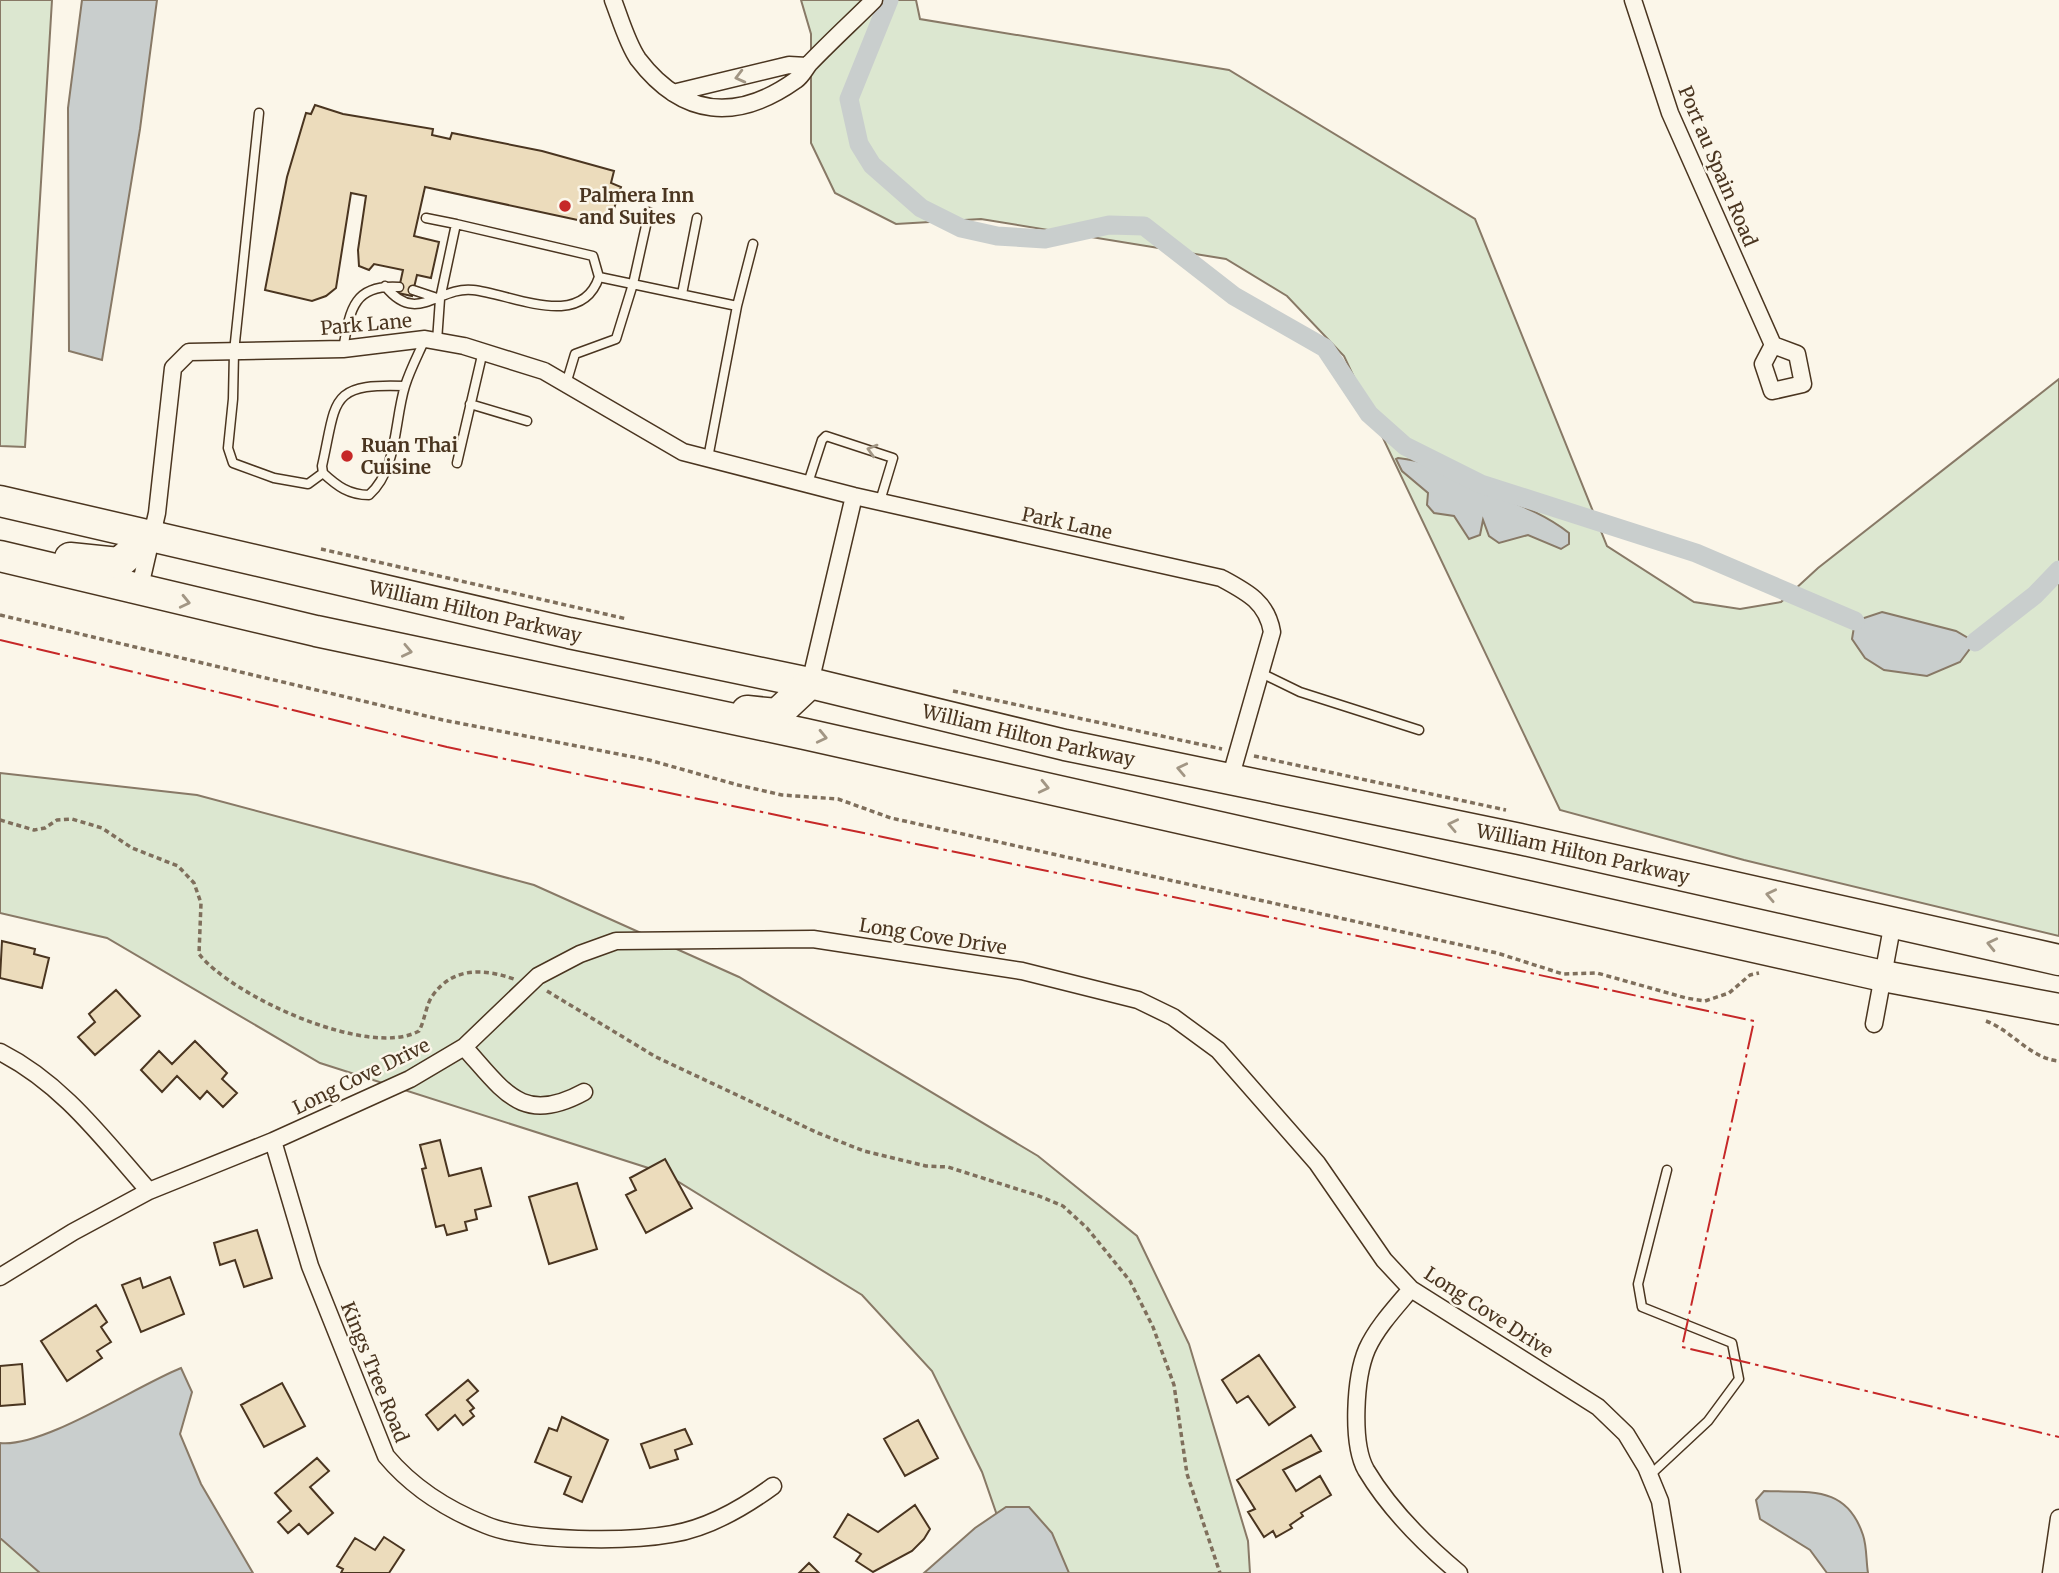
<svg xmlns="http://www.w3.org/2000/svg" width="2059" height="1573" font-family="Merriweather,serif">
<rect width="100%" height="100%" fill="#fbf6e9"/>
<path fill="#dce7d0" stroke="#887966" stroke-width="2" d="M0 0H52L25 447 0 446Z
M801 0H916L920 19 1229 70 1475 219 1607 546 1694 602 1740 609 1781 602 1818 568 2059 379V936L1744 860 1560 810 1344 356 1287 296 1226 259 981 219 896 224 835 193 811 143V34Z
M0 773 197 795 534 885 739 977 1038 1156 1137 1236 1189 1344 1248 1541 1250 1573H1017L982 1472 932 1371 862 1295 664 1173 320 1063 107 938 0 913Z
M0 1504 144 1573H0Z"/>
<path fill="#c9cecd" stroke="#887966" stroke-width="2" d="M82 0H157L140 129 102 360 69 351 68 108Z
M1398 458C1436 462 1452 477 1485 491 1514 503 1544 513 1569 533V544L1561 549 1528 535 1499 543 1489 536 1483 520 1480 535 1469 539 1454 516 1434 513 1427 505 1428 493 1402 471 1396 459Z
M1882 612 1956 631 1975 642 1960 662 1927 676 1884 670 1865 658 1852 639 1855 621Z
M181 1368 192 1392 180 1434 201 1484 253 1573H40L0 1538V1443C43 1448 136 1386 181 1368Z
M1764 1491C1808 1493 1846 1484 1863 1535 1867 1547 1866 1561 1868 1573H1827L1810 1550 1760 1519 1756 1500Z
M1006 1507H1029L1052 1533 1069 1573H924L975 1528Z"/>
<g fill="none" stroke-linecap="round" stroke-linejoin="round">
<path stroke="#c9cecd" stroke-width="19" d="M889 0 849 99 859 144 872 165 921 208 961 228 997 236 1045 239 1109 225 1144 226 1234 296 1325 348 1369 414 1405 446 1481 484 1696 553 1855 621
M1975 642 2035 595 2059 570"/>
</g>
<path fill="#ecdcbc" stroke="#4a3520" stroke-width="2" d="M315 105 343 114 433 129 432 135 450 139 452 133 542 151 614 171 611 183 621 187 611 218 604 217 601 225 425 187 414 236 439 242 431 278 417 275 412 296 398 293 403 270 374 264 369 270 359 266 358 250 366 196 351 193 336 288 326 296 312 301 265 290 287 177 306 113 311 114Z
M2 941 35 949 34 954 49 958 42 988 0 978Z
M116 990 140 1016 95 1055 78 1037 95 1022 89 1014Z
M195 1041 227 1073 222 1079 237 1093 223 1107 207 1091 200 1099 177 1076 162 1092 141 1070 159 1051 172 1064Z
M440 1140 449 1176 481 1168 491 1206 475 1210 477 1219 465 1222 467 1230 447 1235 444 1225 436 1227 422 1169 426 1168 420 1145Z
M665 1159 692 1208 646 1233 626 1195 636 1190 630 1178Z
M577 1183 597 1249 549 1264 529 1197Z
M257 1230 272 1278 244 1287 235 1260 220 1265 214 1243Z
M170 1277 184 1314 141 1332 122 1285 140 1278 143 1288Z
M96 1305 107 1322 101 1327 111 1342 97 1351 102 1358 67 1381 41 1341Z
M1259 1355 1295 1407 1269 1425 1248 1396 1237 1403 1222 1380Z
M22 1364 25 1404 0 1406V1366Z
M468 1380 478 1391 467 1400 474 1408 470 1411 474 1416 463 1425 455 1415 438 1430 426 1415Z
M282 1383 305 1426 264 1447 241 1405Z
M562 1417 608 1440 582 1502 564 1494 571 1477 535 1462 549 1428 557 1431Z
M918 1420 938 1458 905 1476 884 1439Z
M685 1429 692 1444 675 1450 678 1459 650 1468 641 1444Z
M1311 1435 1321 1451 1283 1470 1296 1491 1320 1476 1331 1495 1301 1513 1303 1516 1290 1525 1292 1528 1276 1537 1273 1531 1264 1537 1248 1512 1255 1509 1237 1480Z
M317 1458 329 1471 310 1487 333 1513 308 1534 299 1524 288 1533 278 1522 291 1511 275 1493Z
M915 1505 930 1529 924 1539 912 1551 873 1572 856 1561 861 1554 834 1537 848 1514 878 1532Z
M384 1537 404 1550 389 1573H341L343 1569 337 1566 355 1538 375 1550Z
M809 1563 819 1573H799Z"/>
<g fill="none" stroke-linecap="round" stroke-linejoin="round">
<g stroke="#4a3520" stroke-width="11">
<path id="lane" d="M259 113 234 352 233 399 228 448 233 463 274 478 308 484 323 473
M426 218 456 224 440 299
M456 224 593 256 599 277 737 306 708 458
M385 286C417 326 438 286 473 290 512 294 581 331 599 277
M413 290 440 299 437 341
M682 294 697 218
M737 306 753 244
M343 349C350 310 353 284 399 287
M566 384 575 354 616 339 633 284 649 212
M405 386C328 383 337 400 322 466L323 473C337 486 349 495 369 495 398 469 394 421 405 386 410 370 418 355 425 339
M470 404 527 421
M457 463 483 351
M808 483 822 440 826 436 893 458 880 501
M1261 673 1300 692 1419 730
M1649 1476 1708 1421 1739 1379 1732 1343 1642 1307 1638 1284 1667 1170"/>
</g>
<g stroke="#4a3520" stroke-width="19">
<path id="street" d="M613 0C620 18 627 43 638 59 683 118 737 122 796 80 802 76 805 69 809 64 830 42 853 21 874 0
M1633 0 1670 113 1773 345 1797 354 1803 384 1772 391 1763 364 1773 345
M673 93 789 65 807 66
M139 591 157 513 173 368 189 352 343 349 425 339 464 346 544 371 683 452 854 496 1221 578C1247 592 1267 602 1272 632L1230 779
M810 683 854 496
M1874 1024 1893 922
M464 1047C504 1091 522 1126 584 1092
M0 1052C63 1084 103 1139 149 1191
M273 1141 310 1266 386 1456C412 1487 448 1510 486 1525 527 1542 628 1542 672 1534 709 1528 743 1508 773 1486
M0 1277 73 1232 149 1191 273 1141 410 1079 464 1047 538 976 580 954 616 941 813 939 1022 971 1138 1000 1173 1017 1218 1050 1317 1163 1384 1260 1411 1289 1598 1407 1626 1434 1646 1467 1660 1501 1672 1573
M1411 1289C1396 1307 1377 1327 1367 1349 1355 1377 1351 1443 1366 1470 1390 1510 1423 1543 1459 1573
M2051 1573 2059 1518"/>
</g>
<g stroke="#4a3520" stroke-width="33">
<g id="highway">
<path id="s1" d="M0 501 569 633 814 684 1065 745 1520 839 2059 960"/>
<path d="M0 556 316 631 805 734 1883 976 2059 1009"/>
<path d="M70 558 119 563 152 534"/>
<path d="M747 711 777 714 810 683"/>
</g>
</g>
<path stroke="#7f6f5c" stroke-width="3.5" stroke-dasharray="5 3.5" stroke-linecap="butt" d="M321 549 627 619
M0 615 443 720 649 760 738 785 782 795 838 799 891 818 1497 953 1563 974 1597 973 1686 998 1705 1001 1729 993 1750 975 1759 973
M953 691 1222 749
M1254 756 1506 810
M0 820 34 830 45 828 57 820 72 819 102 828 132 848 178 866 194 883 201 903 199 954C232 996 368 1059 419 1031 425 1020 426 1004 433 995 454 966 485 969 514 979
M547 991 656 1057 818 1133 864 1151 926 1166 948 1167 1039 1196 1063 1206 1087 1228 1130 1281 1153 1327 1174 1385 1187 1474 1220 1573
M1986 1021C2013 1031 2029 1058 2059 1061"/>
<use href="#lane" stroke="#fbf6e9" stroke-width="8"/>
<use href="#street" stroke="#fbf6e9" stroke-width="16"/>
<use href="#highway" stroke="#fbf6e9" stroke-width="30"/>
<path stroke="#c62828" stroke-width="2" stroke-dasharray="24 5 3.5 5" stroke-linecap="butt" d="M0 640 447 747 1241 911 1754 1021 1682 1347 2059 1437"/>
</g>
<defs><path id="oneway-chevron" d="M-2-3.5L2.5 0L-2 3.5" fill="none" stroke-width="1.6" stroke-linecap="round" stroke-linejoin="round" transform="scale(1.75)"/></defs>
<g stroke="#a29684">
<use href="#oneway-chevron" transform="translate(740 77) rotate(166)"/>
<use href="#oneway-chevron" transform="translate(872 450) rotate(-164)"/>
<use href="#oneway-chevron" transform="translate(185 602) rotate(13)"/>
<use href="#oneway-chevron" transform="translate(407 651) rotate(12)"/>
<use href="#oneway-chevron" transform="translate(822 737) rotate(13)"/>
<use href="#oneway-chevron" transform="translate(1182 769) rotate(-168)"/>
<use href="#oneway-chevron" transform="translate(1044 787) rotate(13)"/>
<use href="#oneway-chevron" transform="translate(1453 825) rotate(-168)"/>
<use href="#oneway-chevron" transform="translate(1771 895) rotate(-168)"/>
<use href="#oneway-chevron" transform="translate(1992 944) rotate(-167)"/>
</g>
<g fill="#c62828" stroke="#fbf6e9" stroke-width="2.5">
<circle cx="565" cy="206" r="7"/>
<circle cx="347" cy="456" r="7"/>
</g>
<g text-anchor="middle" stroke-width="5" stroke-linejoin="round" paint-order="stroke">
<g font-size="19" fill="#4a3520" stroke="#fbf6e9">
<text transform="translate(1718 166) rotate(67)" y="7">Port au Spain Road</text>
<text transform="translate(366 324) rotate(-5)" y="7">Park Lane</text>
<text transform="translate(1067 523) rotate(12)" y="7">Park Lane</text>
<text dy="7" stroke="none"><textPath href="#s1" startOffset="488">William Hilton Parkway</textPath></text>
<text dy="7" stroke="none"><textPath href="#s1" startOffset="1055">William Hilton Parkway</textPath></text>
<text dy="7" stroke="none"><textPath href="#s1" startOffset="1622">William Hilton Parkway</textPath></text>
<text transform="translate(933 936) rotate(9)" y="7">Long Cove Drive</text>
<text transform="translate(361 1076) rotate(-26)" y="7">Long Cove Drive</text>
<text transform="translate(1489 1312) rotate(33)" y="7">Long Cove Drive</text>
<text transform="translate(375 1372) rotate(68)" y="7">Kings Tree Road</text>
</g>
<g font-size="19" font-weight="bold" fill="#4a3520" stroke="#fbf6e9" text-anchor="start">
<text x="579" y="202">Palmera Inn<tspan x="579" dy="22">and Suites</tspan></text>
<text x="361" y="452">Ruan Thai<tspan x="361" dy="22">Cuisine</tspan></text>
</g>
</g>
</svg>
